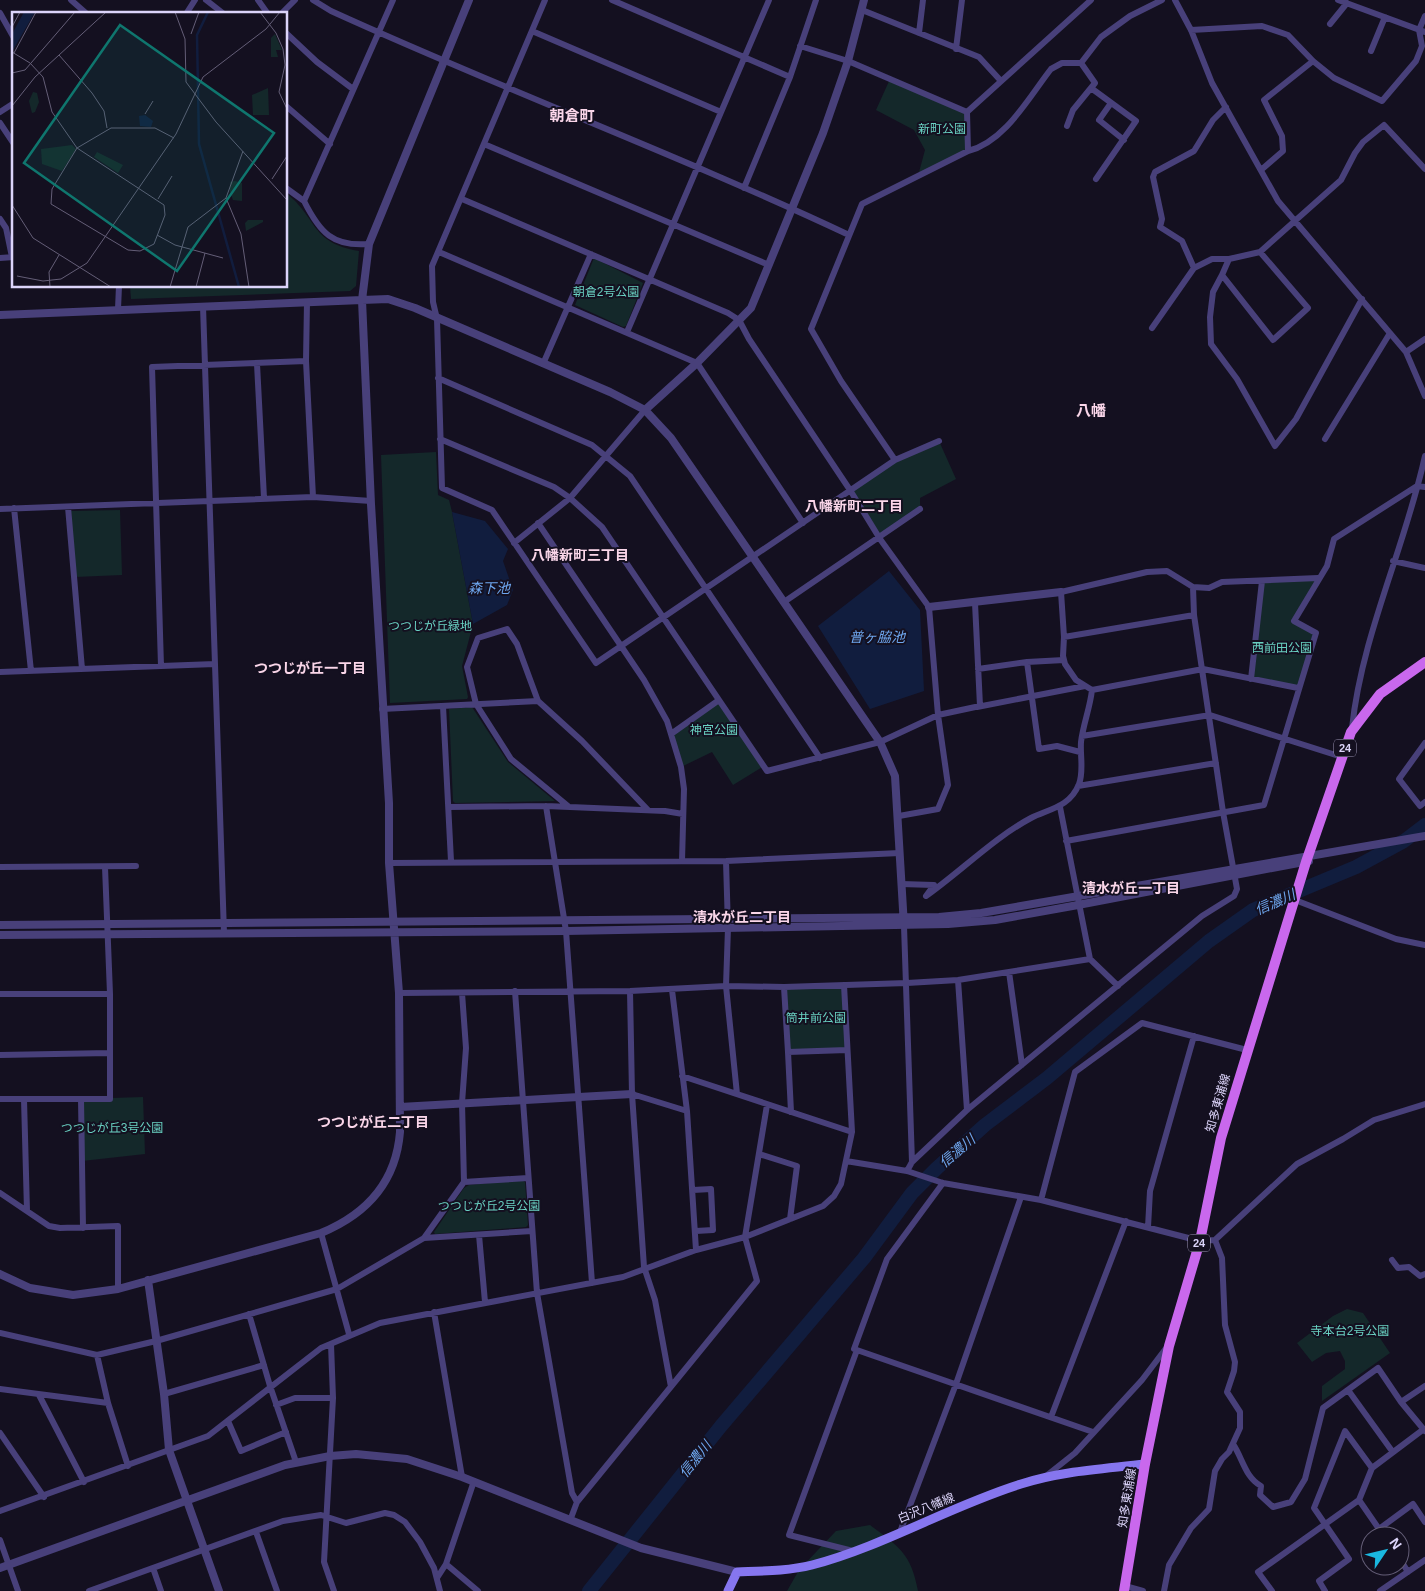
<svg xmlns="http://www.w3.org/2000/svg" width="1425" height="1591" font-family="Arial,'Noto Sans JP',sans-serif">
<rect width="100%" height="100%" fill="#141020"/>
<path fill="#14282a" d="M890 79 967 112 968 151 918 176 925 150 914 130 876 110Z
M286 193C318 218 310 243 359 251L356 286 350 291 131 299 130 286H286Z
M594 258 643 283 626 326 623 327 575 305Z
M939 441 956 479 920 498V509L880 539 850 490 895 460Z
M436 452 438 495 449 500 452 512 473 624 462 666 468 697 467 699 390 703 381 455Z
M120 510 122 575 75 577 71 511Z
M1318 578 1295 621 1316 633 1298 688 1251 679 1262 581Z
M719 700 764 766 733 785 712 752 681 767 671 734Z
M472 707 508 762 555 801 455 803 453 801 449 709Z
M844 985 847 1050 788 1052 784 987Z
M143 1097 145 1154 82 1161 81 1099Z
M521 1180 525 1182 528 1225 526 1227 435 1234 434 1232 464 1188 469 1185Z
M1347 1309 1363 1313 1390 1353 1322 1401V1386L1345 1369V1361L1340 1351 1326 1353 1312 1362 1297 1343 1333 1316Z
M870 1525C899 1547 911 1553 918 1591H787L799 1570 836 1531Z"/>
<path fill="#111d3e" d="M452 512 485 521 508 549 503 561 513 590 507 605 473 624Z
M889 571 920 610 924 691 870 709 818 626Z"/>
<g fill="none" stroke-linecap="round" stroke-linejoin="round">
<path stroke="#111d3e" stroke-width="14" d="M589 1591 721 1426 864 1258 912 1193 937 1168 985 1125 1047 1078 1209 941 1253 910 1356 867 1404 841 1425 825"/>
<path stroke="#48407a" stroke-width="6" d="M71 0 87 14
M206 0 224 14
M258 0 268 14
M313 0 331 11C502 89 679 155 849 235
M545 0 432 266 433 302 437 319 442 488 492 510 596 663 895 460 939 441
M612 0 790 77
M1175 0 1191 30 1212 83 1278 201 1406 352 1425 396
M1338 0 1425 32
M862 10 979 57 1001 81
M0 13 14 38
M186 14 195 0
M281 14 295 0
M1330 24 1347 3
M1191 30 1262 26 1288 35 1313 61 1334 78 1382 101 1416 61 1422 46 1419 30 1425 16
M532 31 721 112
M286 33 317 62 353 89
M919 33 923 0
M800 46 848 61 967 112
M956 49 962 0
M1371 51 1385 17
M1091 88 1136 121 1096 179
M1111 103 1099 120 1124 140
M286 106 330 144
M0 112 14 103
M967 112 1091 0
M0 123 14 144
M1067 126 1073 110 1095 83 1081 63
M484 144 769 265
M968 151C1005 142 1029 97 1051 69L1062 63H1081L1101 37 1130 16 1162 0
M1261 170 1283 151 1282 136 1264 100 1313 61
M286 188 304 201
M744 188 790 77 816 0
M462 199 728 313 739 320 749 339 850 490 880 539 929 607 938 715 948 785 938 809 899 816
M0 219 6 228 12 257
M369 244C333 247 320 233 304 201L393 0
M439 252 697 363 803 523
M0 258 14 257
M1229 259 1222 275 1273 340 1308 308 1260 252
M1194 268 1182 241 1160 227 1162 219 1153 177 1155 172 1194 151 1213 120 1226 107
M1222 275 1213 292 1210 317 1211 344 1237 379 1275 446 1296 419 1362 299
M307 302 306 361 313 497
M203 306 224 933
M118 309 119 286
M1152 328 1194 268 1212 259H1229L1260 252 1341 180 1355 153 1363 142 1384 125 1425 169
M627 332 769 0
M1406 352 1425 339
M257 364 264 498
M543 364 591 254
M438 378 592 445 630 476 820 758
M440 439 554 487 570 498 602 527 767 771 880 742 938 715 980 706 975 603
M1325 439 1390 333
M895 460 841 381 811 329 862 204 968 151 967 112
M68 507 82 669
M14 508 31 671
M0 509 313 497 371 501
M538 523 644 680 667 721 681 767 684 789 682 861
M514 543 570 498 645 410
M1393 561 1425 568
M784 602 920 509
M1064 637 1194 615
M1064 660 1027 662 1039 749 1057 746 1080 752
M161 666 152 367 306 361
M978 669 1027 662
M0 672 215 664
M1251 679 1262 581
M1298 688 1203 669 1092 690 1076 680 1065 664 1063 656 1064 637 1061 592 1147 572 1167 571 1193 587 1209 588 1222 582 1318 578
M443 706 451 861
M977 707 1085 686
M382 709 538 701
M1352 728C1362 634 1405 548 1425 456
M671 734 719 700
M1082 736 1210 715 1342 757
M1425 743 1399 779 1420 806 1425 802
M1078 786 1216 763
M546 806 566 931 592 1283
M568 806 511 759 476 704 467 667 478 638 507 629 517 644 538 701 582 741 648 810
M449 807 546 806 665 811 683 814
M1060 807 1090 959 1118 986
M1066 841 1264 805 1316 633 1294 621 1327 566 1334 539 1417 486 1425 487
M726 861 728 928 726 986 737 1094
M389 863 726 861 900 853
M0 867 136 866
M901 884 934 885 926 896C960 872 995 837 1031 818 1049 809 1070 807 1079 784 1084 771 1080 756 1081 742 1083 725 1090 708 1092 690
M1295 900 1396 939 1425 945
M904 926 912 1162
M1009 972 1022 1065
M958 980 967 1110
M784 987 788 1052 847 1050
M672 990 687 1111 696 1250
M515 991 537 1293 572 1493 577 1502
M630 991 632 1094 644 1267 655 1300 671 1387
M399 993 630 991 726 986 784 987 907 983 958 980 1090 959
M0 994H110
M788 1052 791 1112
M0 1055 110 1053
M682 1076 852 1132
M632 1094 687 1111
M0 1099H110V994L105 867
M24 1099 27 1211
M81 1099 83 1228
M759 1154 797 1166 790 1219
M846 1161 907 1171 943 1183 1041 1200 1200 1241 1215 1240 1297 1164 1343 1139 1374 1120 1425 1104
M907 1171 912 1162 967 1110 1202 916 1234 896 1237 889 1223 812 1194 615 1193 587
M464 1182 528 1178
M943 1183 887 1259 854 1349 1093 1432
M693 1190 711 1189 713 1230 696 1231
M0 1193 49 1226 60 1228 118 1226V1289
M1041 1200 1075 1072 1142 1023 1247 1050
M1148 1227 1150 1191 1194 1036
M321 1233 349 1334
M479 1235 485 1302
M424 1238 532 1231
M1392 1260 1398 1268 1409 1267 1420 1276 1425 1274
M434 1312 462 1477
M249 1314 270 1386 296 1462
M0 1333 97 1355 156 1341 337 1289 424 1238 464 1182 462 1103 466 1048 462 993
M331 1344 333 1398 324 1562 334 1591
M97 1355 108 1403 128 1466
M1425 1386 1401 1402 1425 1431
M0 1389 108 1403
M1348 1390 1392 1451
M164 1394 264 1365
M39 1395 84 1482
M276 1405 295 1398H333
M1051 1417 1126 1221
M228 1421 241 1451 286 1432
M0 1433 44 1497
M1233 1444C1243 1459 1245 1477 1261 1486L1260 1495 1273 1507 1291 1502 1305 1479 1323 1408 1378 1368 1401 1402
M1046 1476 1075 1453 1142 1380 1167 1347
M1359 1500 1379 1529 1413 1504 1425 1522
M0 1511 208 1436 321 1348 380 1323 623 1277 696 1250 745 1237 823 1206 834 1196 841 1184 852 1132 844 985
M571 1518 577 1502 757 1281 745 1237 767 1105
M1379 1529 1384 1536
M256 1532 277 1591
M900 1532 956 1384 1021 1197
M0 1540 18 1591
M853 1551 789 1535 857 1350
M1400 1559 1408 1572
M446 1564 478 1591
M153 1568 161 1591
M437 1578 446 1564 474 1481
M1125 1586 1143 1591
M89 1591 283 1521 321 1515 346 1523 385 1513 394 1515 405 1522 420 1542 434 1568 440 1591
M1164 1591 1169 1565 1191 1528 1209 1509 1215 1471 1222 1459 1229 1452 1240 1428V1412L1227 1392 1234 1371 1235 1362 1225 1325 1222 1258 1215 1240
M1272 1591 1258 1572 1359 1500 1372 1468 1424 1429
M1325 1591 1319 1581 1349 1559 1314 1508 1345 1431 1372 1468
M1380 1591 1425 1560"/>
<path stroke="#48407a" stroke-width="8" d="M0 315 362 300 369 244 469 0
M645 410 697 363 751 308 823 133 848 61 864 0
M929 607 1061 592
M0 925 939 917 981 913 1425 836
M0 935 566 931 948 924 995 920 1078 905 1309 861
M400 1107 632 1094
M0 1274 30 1288 73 1295 118 1289 321 1233C367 1214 396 1182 400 1132L399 993 389 863V803L371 504 362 300 388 299 415 308 610 392 645 410 671 438 880 742 895 776 904 926
M148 1280 164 1394 169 1450 219 1591
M0 1568 285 1465 330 1456 356 1454 407 1459 462 1477 641 1548 737 1572"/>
<path stroke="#8676ef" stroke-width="9" d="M728 1591 737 1572C762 1571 788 1571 812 1565 884 1546 950 1506 1021 1484 1061 1471 1104 1469 1145 1464"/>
<path stroke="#c968ed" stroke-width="10" d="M1124 1591 1145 1464 1169 1346 1200 1241 1221 1138 1306 862 1351 732 1380 694 1425 662"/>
</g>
<g text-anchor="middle" stroke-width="4" stroke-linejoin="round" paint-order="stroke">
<g fill="#141020" stroke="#a099b9" stroke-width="1">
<rect x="1334" y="739.5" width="22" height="17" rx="4"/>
<rect x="1188" y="1234.5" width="22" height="17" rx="4"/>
</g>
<g font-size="11" font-weight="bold" fill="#dcd4fa">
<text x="1345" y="752">24</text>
<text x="1199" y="1247">24</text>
</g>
<g font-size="12" fill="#69d1c2" stroke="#141020">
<text x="942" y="133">新町公園</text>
<text x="606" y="296">朝倉2号公園</text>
<text x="430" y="630">つつじが丘緑地</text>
<text x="1282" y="652">西前田公園</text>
<text x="714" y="734">神宮公園</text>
<text x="816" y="1022">筒井前公園</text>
<text x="112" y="1132">つつじが丘3号公園</text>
<text x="489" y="1210">つつじが丘2号公園</text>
<text x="1350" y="1335">寺本台2号公園</text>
</g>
<g font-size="12" fill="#dcd4fa" stroke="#141020">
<text transform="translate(1218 1103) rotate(-74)" y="4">知多東浦線</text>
<text transform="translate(1127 1498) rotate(-81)" y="4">知多東浦線</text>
<text transform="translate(926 1508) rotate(-22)" y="4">白沢八幡線</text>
</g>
<g font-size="14" font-weight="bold" fill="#fad6e9" stroke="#141020">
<text x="854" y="511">八幡新町二丁目</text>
<text x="580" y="560">八幡新町三丁目</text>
<text x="310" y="673">つつじが丘一丁目</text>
<text x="1131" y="893">清水が丘一丁目</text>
<text x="742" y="922">清水が丘二丁目</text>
<text x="373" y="1127">つつじが丘二丁目</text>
</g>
<g font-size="14" font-style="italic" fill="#6ea6ee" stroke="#141020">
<text x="489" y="593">森下池</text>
<text x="877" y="642">普ヶ脇池</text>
<text transform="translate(1275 902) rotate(-24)" y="5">信濃川</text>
<text transform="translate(957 1151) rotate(-40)" y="5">信濃川</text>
<text transform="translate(695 1459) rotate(-51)" y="5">信濃川</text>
</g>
<g font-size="15" font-weight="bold" fill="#fad6e9" stroke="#141020">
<text x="572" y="121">朝倉町</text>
<text x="1091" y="416">八幡</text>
</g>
</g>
<g transform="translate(12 12)">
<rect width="275" height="275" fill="#141020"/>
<path d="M263 22 270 38H264L266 45H259V26ZM256 76 257 103H241L240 83ZM21 80 25 81 27 90 23 100 20 101 17 89ZM60 133 64 137 50 159 30 152 29 137ZM85 140 111 153 106 161 82 145ZM223 169 230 171V189L221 188 218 180V170ZM236 208H251V210L234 219 233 211Z" fill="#14282a"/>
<path d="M12 0H23L0 40V22ZM133 103 141 109 139 115 128 114 127 104Z" fill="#111d3e"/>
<path fill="none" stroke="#111d3e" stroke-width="2.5" d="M196 0 185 23 187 132 227 275"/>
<path fill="none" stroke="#645e77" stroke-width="1" d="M163 0 173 27 174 70 204 110 275 188M248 0 264 21 271 37 273 53 267 80 275 97M0 15 8 0M179 22 187 0M0 40 18 51 31 65 40 100 65 136 40 177 39 192 116 238 128 239 142 232 153 203 152 193 65 136 99 116H143L162 126M2 41 24 0M47 43 80 81 92 99 95 116M0 61 13 58 63 0M0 94 23 65 94 0M133 102 141 89M231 139 214 186 229 222 237 275M260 167 275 144M146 187 160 164M0 193 21 226 99 275M145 223 163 233 211 246M5 264 31 269 49 267 75 251 164 122 191 65 254 17 268 0M38 275 37 260 47 243M158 275 176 215 214 186M184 275 193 241"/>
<path fill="#0f766e" fill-opacity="0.15" stroke="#0f766e" stroke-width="2.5" d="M108 13 262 121 165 259 12 151Z"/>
<rect width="275" height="275" fill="none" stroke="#dcd4fa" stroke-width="2.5"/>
</g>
<g transform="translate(1385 1551) rotate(55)"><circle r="24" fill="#141020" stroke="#645e77"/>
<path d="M0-4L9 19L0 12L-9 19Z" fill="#1ab8e0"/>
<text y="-8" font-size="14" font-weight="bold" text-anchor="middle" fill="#dcd4fa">N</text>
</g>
</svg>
